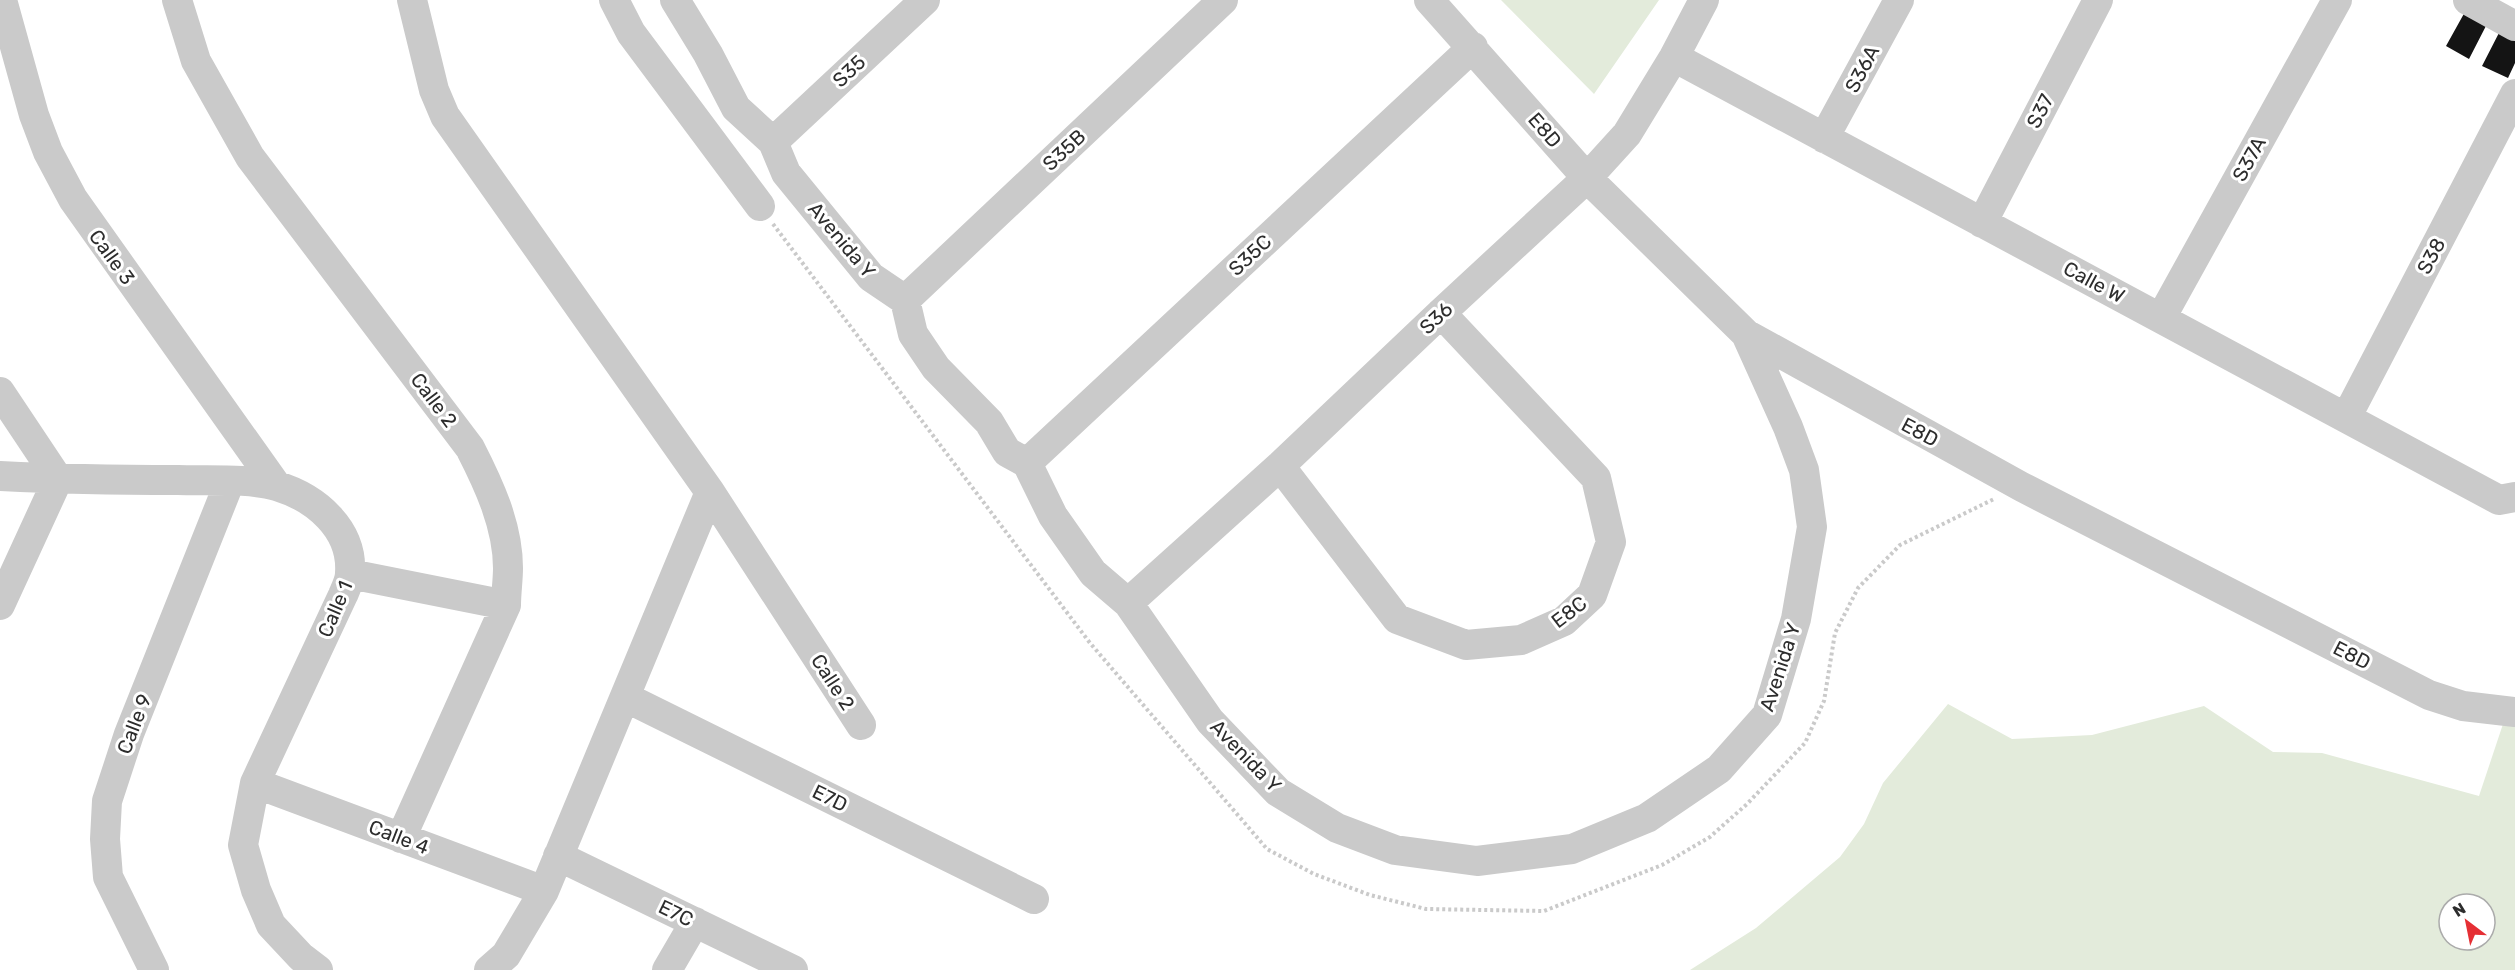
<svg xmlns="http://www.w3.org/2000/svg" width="2515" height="970" font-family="Rubik,sans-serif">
<rect width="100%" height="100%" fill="#fff"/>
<path fill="#e3ebdb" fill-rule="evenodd" d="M1501 0H1659L1594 94Z
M1948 704 2012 739 2092 735 2204 706 2273 752 2322 753 2479 796 2507 712H2515V970H1690L1756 928 1840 857 1864 824 1883 783ZM2449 904H2485V940H2449Z"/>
<path fill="#141414" d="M2466 10 2488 22 2469 59 2446 46Z
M2502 27 2515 33V63L2508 78 2482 66Z"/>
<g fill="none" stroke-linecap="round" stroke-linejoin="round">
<path stroke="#cacaca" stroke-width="4" stroke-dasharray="3 3" stroke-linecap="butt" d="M773 224 1090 643 1267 849 1314 874 1370 895 1426 909 1544 911 1662 865 1710 837 1747 804 1805 743 1824 701 1835 633 1858 588 1900 545 1994 499"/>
<path stroke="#cacaca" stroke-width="30" d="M2 0 34 115 48 152 73 199 276 485
M177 0 196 61 250 157 470 448C489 485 508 526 508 568 508 580 506 593 506 605L401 838
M412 0 434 90 445 116 710 492 861 725
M614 0 631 33 760 206
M675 0 708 54 736 108 773 142 786 173 871 277 905 300 913 334 936 368 989 422 1007 452 1027 463 1053 516 1093 573 1128 603 1210 721 1278 792 1337 828 1395 850 1477 861 1572 849 1647 818 1719 769 1767 715 1796 619 1812 527 1804 470 1788 427 1746 334
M1429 0 1587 178 1746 334 2022 487 2429 695 2463 706 2515 712
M2468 0 2515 26
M1674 57 2499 500 2515 497
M1824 138 1899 0
M773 142 925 0
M1982 223 2098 0
M905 300 1223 0
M2161 318 2337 0
M0 392 58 479 0 605
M2346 418 2515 94
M1027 463 1473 47
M1280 466 1397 619 1466 645 1521 640 1564 621 1592 595 1611 542 1596 478 1441 313
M0 476C59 479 118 480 178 480 206 481 250 478 277 486 316 498 353 529 350 573 350 580 346 588 343 595L255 783 243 845 256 890 271 925 301 957 318 970
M350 574 506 605
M1128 603 1280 466 1441 313 1587 178 1627 134 1674 57 1704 0
M625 697 1034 899
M255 783 544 891
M558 856 793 970
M154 970 108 877 105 839 107 801 129 734 230 481
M489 970 506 955 544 891 710 492
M667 970 695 922"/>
</g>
<g text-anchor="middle" stroke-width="6" stroke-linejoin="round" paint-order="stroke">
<g font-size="20" fill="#2d2d2d" stroke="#fff">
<text transform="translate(1862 69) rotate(-62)" y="7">S36A</text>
<text transform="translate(849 71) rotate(-43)" y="7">S35</text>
<text transform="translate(2040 111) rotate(-63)" y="7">S37</text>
<text transform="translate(1545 130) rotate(49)" y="7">E8D</text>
<text transform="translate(1064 150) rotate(-43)" y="7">S35B</text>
<text transform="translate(2249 159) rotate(-61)" y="7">S37A</text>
<text transform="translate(842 240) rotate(50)" y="7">Avenida Y</text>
<text transform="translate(1250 255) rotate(-43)" y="7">S35C</text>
<text transform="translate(2431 256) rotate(-62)" y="7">S38</text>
<text transform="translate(112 257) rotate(54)" y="7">Calle 3</text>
<text transform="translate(2094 282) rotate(28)" y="7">Calle W</text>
<text transform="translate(1436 318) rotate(-43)" y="7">S36</text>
<text transform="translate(434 400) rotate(53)" y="7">Calle 2</text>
<text transform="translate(1920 432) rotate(28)" y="7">E8D</text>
<text transform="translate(335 609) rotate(-67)" y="7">Calle 1</text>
<text transform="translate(1569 612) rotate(-37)" y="7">E8C</text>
<text transform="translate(2352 655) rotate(27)" y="7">E8D</text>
<text transform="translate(1780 667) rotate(-72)" y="7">Avenida Y</text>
<text transform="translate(833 682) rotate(57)" y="7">Calle 2</text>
<text transform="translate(134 724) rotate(-69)" y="7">Calle 9</text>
<text transform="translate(1246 756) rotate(46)" y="7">Avenida Y</text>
<text transform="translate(830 798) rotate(26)" y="7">E7D</text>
<text transform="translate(399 837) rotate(21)" y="7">Calle 4</text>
<text transform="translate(676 913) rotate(26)" y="7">E7C</text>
</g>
</g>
<g transform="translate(2467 922) rotate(328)"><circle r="28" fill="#ffffff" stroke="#ababab" stroke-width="1.5"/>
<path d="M0-4.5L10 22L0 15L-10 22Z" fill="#e52f34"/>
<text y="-9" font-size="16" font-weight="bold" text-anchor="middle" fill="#2d2d2d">N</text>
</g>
</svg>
